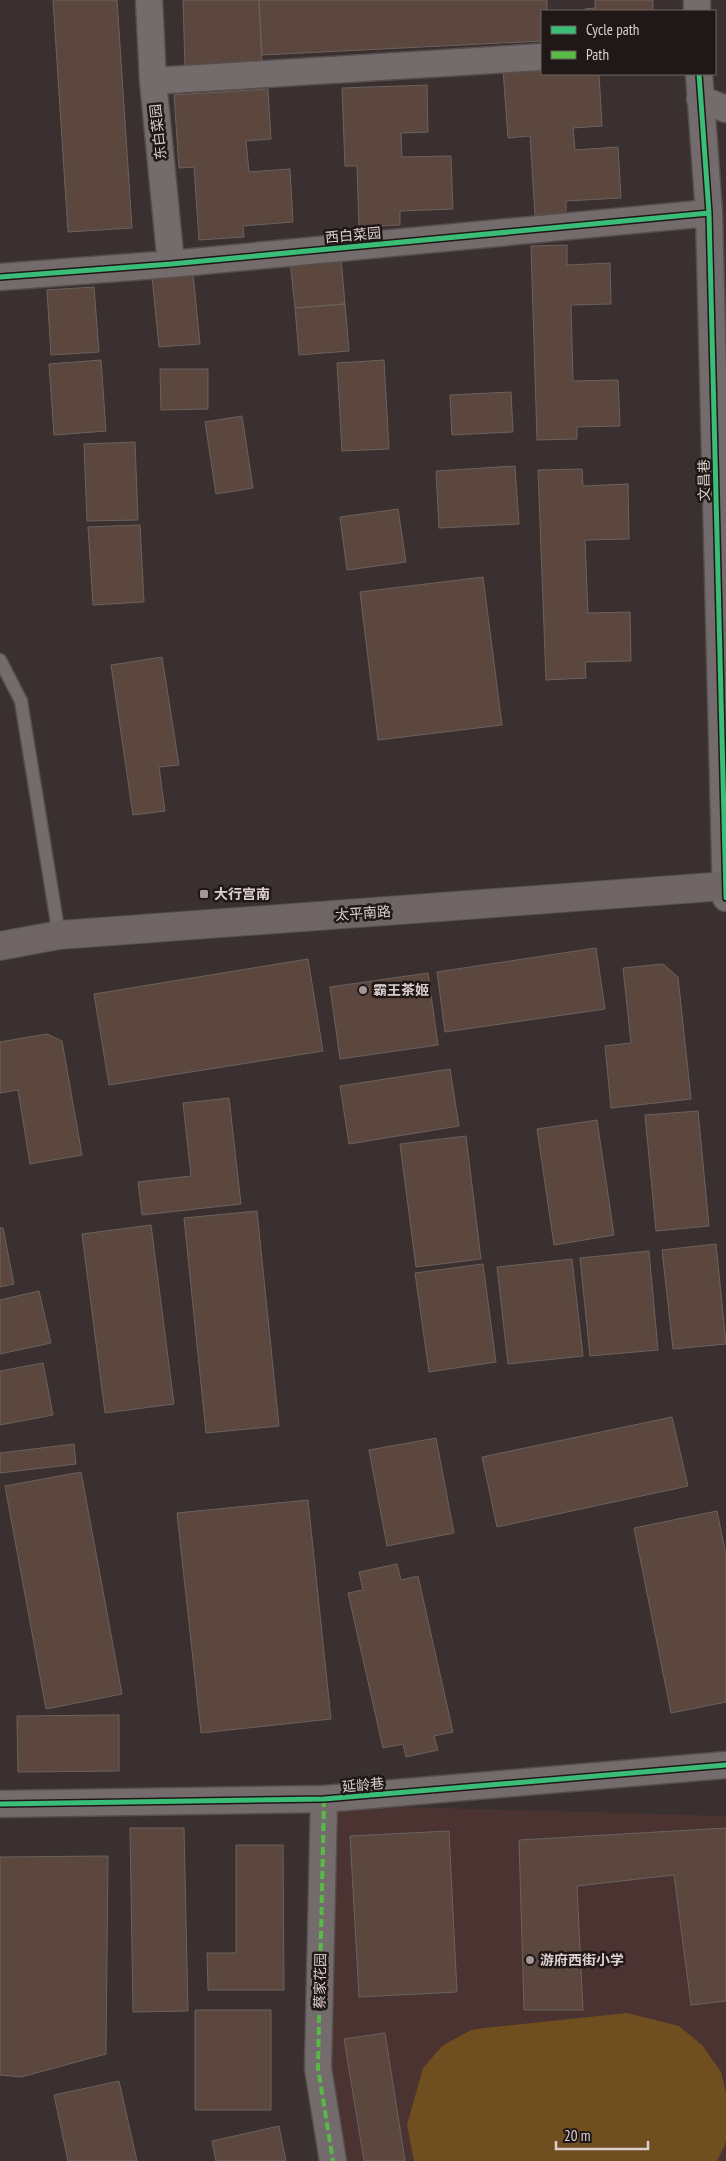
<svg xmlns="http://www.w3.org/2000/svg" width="726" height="2161" font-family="'PT Sans Narrow','Noto Sans SC',sans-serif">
<rect width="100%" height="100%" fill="#3a3030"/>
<path fill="#4a3330" d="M335 1805 726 1816V2161H343L331 2105Z"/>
<path fill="#6f4e1f" d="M627 2013 679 2026 702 2045 721 2072 726 2093V2139L725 2145 717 2161H414L407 2125 423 2068 442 2046 471 2030 484 2028Z"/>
<path fill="#5b473e" stroke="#6a625f" d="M53 0H117L132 228 68 232Z
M183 0H259L262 64 185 67Z
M259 0H547V11H542V41L262 55Z
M595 0H653V11H585V9L595 8Z
M542 66V74H599L602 126 573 128 575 150 618 147 621 198 566 201V213L535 215 530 136 508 138 503 69Z
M427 85 428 132 401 133 402 157 451 156 453 209 400 211V225L359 227 357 166H345L342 88Z
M268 89 271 139 246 141 249 172 290 169 293 222 243 226 244 237 199 240 194 167 179 168 174 95Z
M567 245V265L610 263 611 304 571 305 573 381 618 380 620 426 577 427V439L537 440 531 246Z
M341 257 345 304 295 308 290 260Z
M193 273 200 344 159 347 152 277Z
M94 287 99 352 51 355 47 290Z
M345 304 349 351 299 355 295 308Z
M101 360 106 431 54 435 49 364Z
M384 360 389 449 342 451 337 363Z
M160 369H208V409L161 410Z
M511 392 513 432 452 435 450 395Z
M242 416 253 488 216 494 205 422Z
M135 442 138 520 87 521 84 444Z
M515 466 519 524 439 528 436 471Z
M582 469 583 486 628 484 629 539 585 540 588 613 630 612 631 661 585 662 586 678 546 680 538 470Z
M398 509 406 562 347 570 340 517Z
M140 525 144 602 93 605 88 527Z
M483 577 502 725 378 740 360 592Z
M162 657 179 765 159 767 165 811 133 815 111 665Z
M596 948 605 1009 445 1032 437 972Z
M308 959 323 1051 109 1085 94 994Z
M663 964 678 977 691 1099 611 1108 605 1046 631 1043 623 968Z
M428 973 438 1045 340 1059 330 987Z
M47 1034 62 1041 82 1155 30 1164 18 1090 0 1093V1042Z
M450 1069 459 1126 349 1144 340 1086Z
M229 1098 241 1204 142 1215 138 1182 191 1176 183 1103Z
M698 1111 709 1226 656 1231 645 1115Z
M597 1120 614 1235 554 1245 537 1129Z
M466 1136 481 1259 416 1267 400 1144Z
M257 1211 279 1426 206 1433 184 1218Z
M151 1225 174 1404 105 1413 82 1234Z
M0 1228H3L14 1284 0 1287Z
M716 1244 726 1344 673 1349 662 1250Z
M649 1251 658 1350 590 1356 580 1258Z
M572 1259 583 1356 508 1364 497 1267Z
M483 1264 496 1362 429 1372 415 1273Z
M39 1291 51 1343 0 1354V1300Z
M43 1363 53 1415 0 1425V1371Z
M672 1417 688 1486 497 1527 482 1457Z
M436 1438 454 1533 387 1546 369 1450Z
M74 1444 76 1464 0 1473V1453Z
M81 1472 122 1694 46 1709 5 1486Z
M308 1500 331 1719 201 1733 177 1513Z
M717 1511 726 1555V1702L671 1713 634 1528Z
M397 1564 401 1580 418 1576 453 1732 434 1736 438 1750 406 1757 403 1744 383 1748 348 1593 363 1590 359 1572Z
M119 1715V1771L18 1772 17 1716Z
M130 1828H184L188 2011 133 2012Z
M726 1828V2001L691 2005 674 1875 577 1886 583 2010H524L519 1840Z
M449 1831 457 1992 359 1997 350 1836Z
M236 1845H283L284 1990H208L207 1953H236Z
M108 1856 106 2054 21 2077 0 2075V1857Z
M195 2010H271V2110H195Z
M385 2033 405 2161H364L344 2039Z
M119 2081 137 2161H68L54 2095Z
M279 2126 286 2161H216L212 2141Z"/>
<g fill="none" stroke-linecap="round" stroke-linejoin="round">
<g stroke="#564d4d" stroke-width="15">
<path id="service" d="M0 660 21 701 59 935"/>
</g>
<g stroke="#564d4d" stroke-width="29">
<path id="minor" d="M149 0 153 81 171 264
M697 0V11
M699 74 709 213 726 898
M153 81 542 57
M700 99 726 109
M0 277 171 264 709 213
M324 1799 318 2068 333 2161
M0 1804 324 1799 726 1765"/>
</g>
<g stroke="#564d4d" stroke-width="30">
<path id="secondary" d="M0 946 59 935 726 886"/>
</g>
<use href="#service" stroke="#746c6c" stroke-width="12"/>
<use href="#minor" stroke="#746c6c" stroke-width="26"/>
<use href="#secondary" stroke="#706566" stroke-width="28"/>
<path stroke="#58b947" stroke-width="4" stroke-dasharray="8 4" stroke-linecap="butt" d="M324 1799 318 2068 333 2161"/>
<g stroke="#201817" stroke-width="8">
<path id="cycleway" d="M699 74 709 213 726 898
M0 277 171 264 709 213
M0 1804 324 1799 726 1765"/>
</g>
<use href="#cycleway" stroke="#3abd76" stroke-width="5"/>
</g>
<g fill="#a39897" stroke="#201817" stroke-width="2">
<rect x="199" y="889" width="10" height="10" rx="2.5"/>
<circle cx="363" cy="990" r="5"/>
<circle cx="530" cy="1960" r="5"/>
</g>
<g text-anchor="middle" stroke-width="5" stroke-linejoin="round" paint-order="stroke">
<g font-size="14" fill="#dcd0ce" stroke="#201817">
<text transform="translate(158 132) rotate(-96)" y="5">东白菜园</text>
<text transform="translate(353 235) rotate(-5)" y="5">西白菜园</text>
<text transform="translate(704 480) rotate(-91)" y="5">文昌巷</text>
<text transform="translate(363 913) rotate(-4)" y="5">太平南路</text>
<text transform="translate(363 1785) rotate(-5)" y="5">延龄巷</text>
<text transform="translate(320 1981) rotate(-89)" y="5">蔡家花园</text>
</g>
<g font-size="14" font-weight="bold" fill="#dcd0ce" stroke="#201817" text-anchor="start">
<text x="214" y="899">大行宫南</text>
<text x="373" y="995">霸王茶姬</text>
<text x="540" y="1965">游府西街小学</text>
</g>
</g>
<rect x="541" y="10" width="175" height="65" fill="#201817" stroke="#6b6260"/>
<rect x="551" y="26" width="25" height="8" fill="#3abd76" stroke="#6b6260"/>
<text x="586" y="35" font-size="15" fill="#dcd0ce">Cycle path</text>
<rect x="551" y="51" width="25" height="8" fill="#58b947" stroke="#6b6260"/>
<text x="586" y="60" font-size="15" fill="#dcd0ce">Path</text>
<path d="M556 2141v8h92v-8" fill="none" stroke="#dcd0ce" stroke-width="2.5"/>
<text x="564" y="2141" font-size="15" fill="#dcd0ce" stroke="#201817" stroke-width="4" paint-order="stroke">20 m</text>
</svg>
